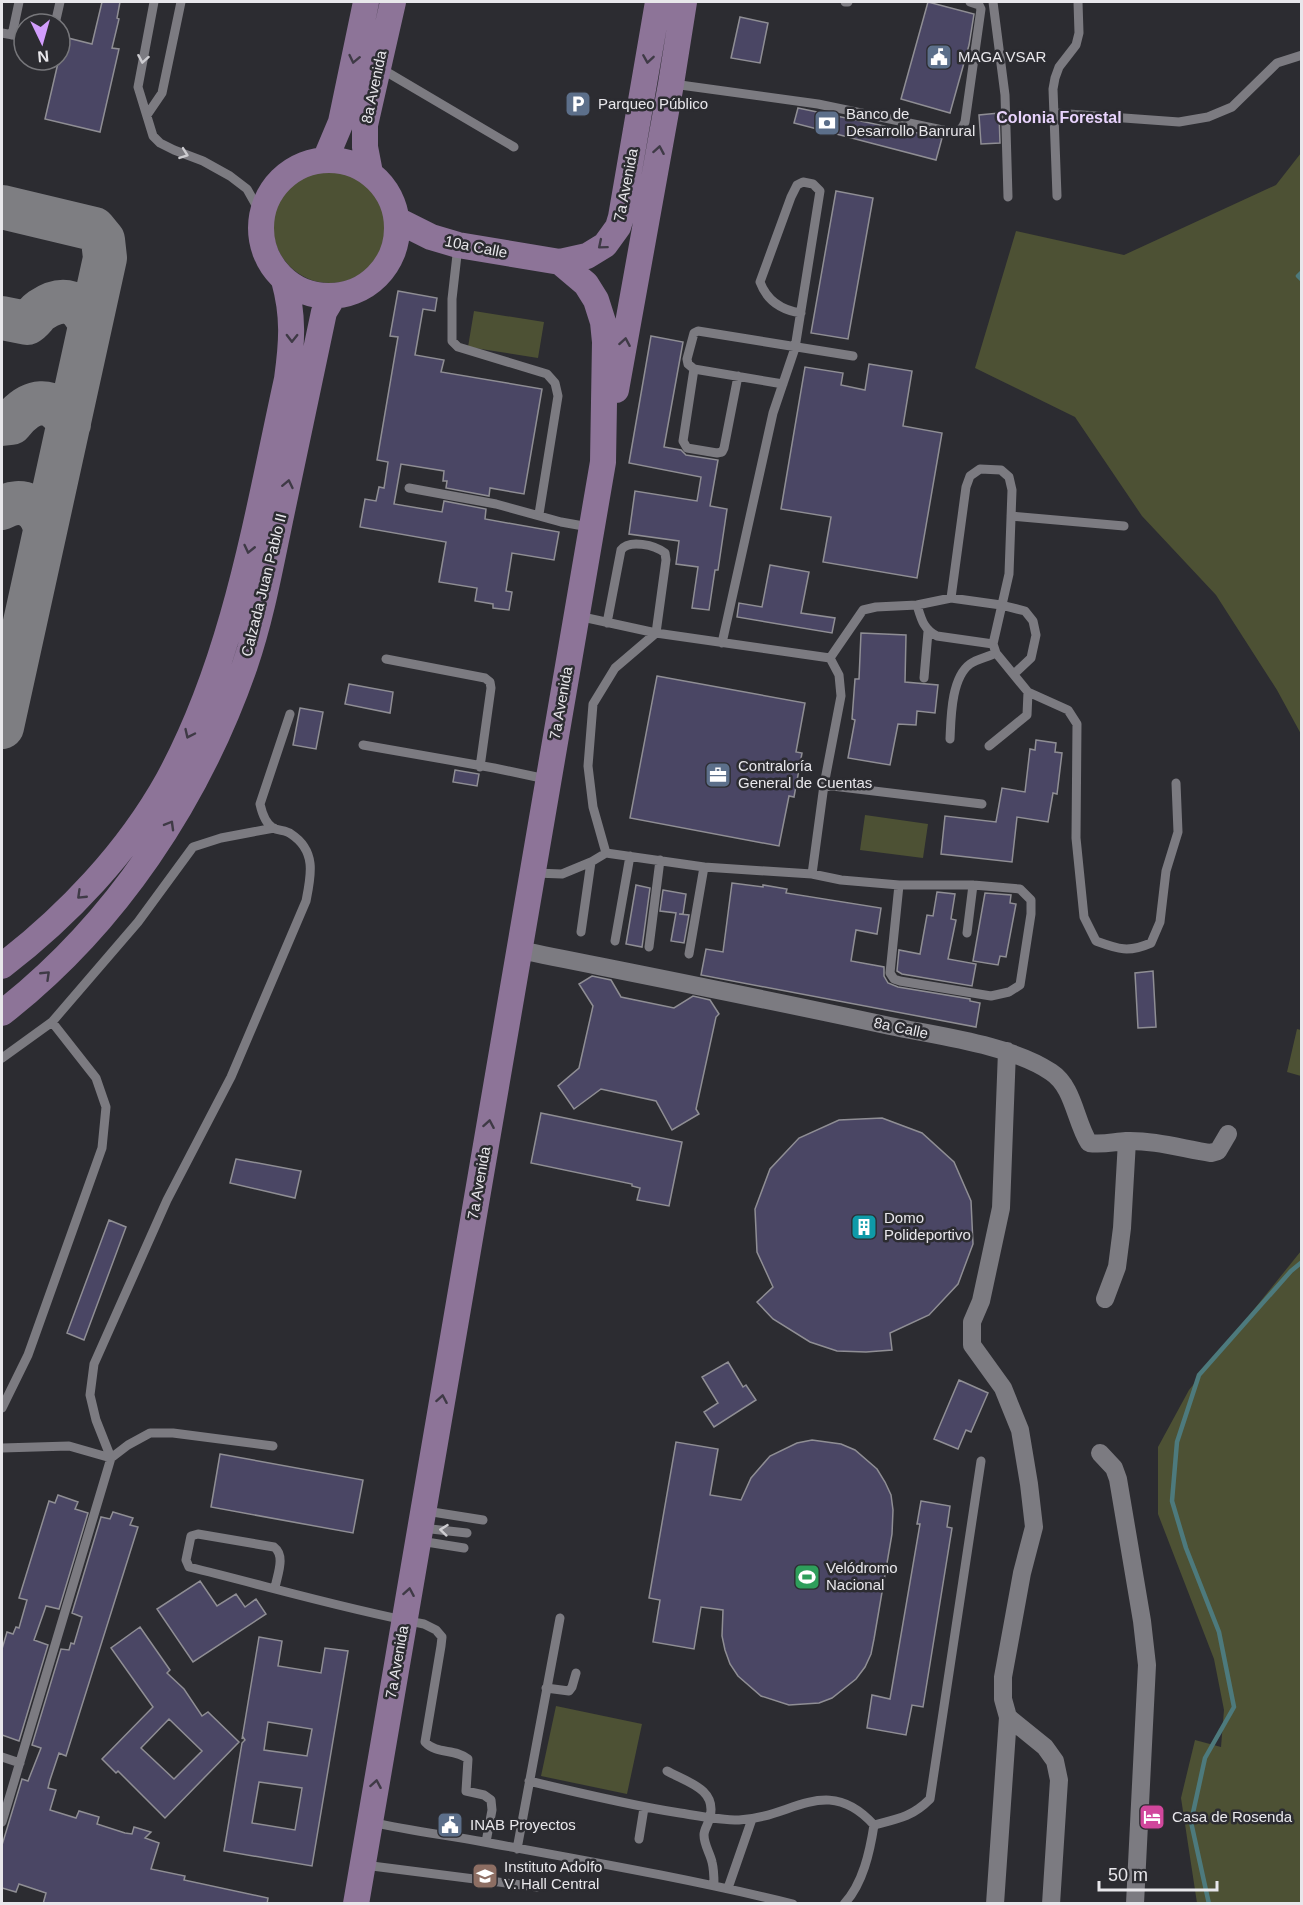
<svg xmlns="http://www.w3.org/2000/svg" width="1303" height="1905" font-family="Helvetica,sans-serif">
<rect width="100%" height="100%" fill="#2c2c31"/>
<path fill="#4d5134" d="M1301 153V734L1277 690 1216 595 1142 516 1075 417 975 368 1016 231 1124 255 1276 185Z
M273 226a57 57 0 1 1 114 0a57 57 0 1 1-114 0Z
M474 311 544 322 538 358 468 347Z
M865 815 928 824 923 858 860 850Z
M1297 1029 1301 1030V1076L1287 1072Z
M1301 1251V1903H1197L1181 1798 1195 1740 1221 1747 1224 1710 1214 1659 1158 1514V1447L1189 1390Z
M556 1706 642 1724 627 1794 541 1776Z"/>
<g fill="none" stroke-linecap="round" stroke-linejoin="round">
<path stroke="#4d7a7d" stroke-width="4.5" d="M1302 272 1298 276 1302 280
M1209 1904 1191 1822 1205 1758 1234 1707 1219 1632 1186 1548 1172 1501 1177 1442 1199 1375 1291 1271 1302 1262"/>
<path stroke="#7e7e82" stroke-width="44" d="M2 207 94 229 103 240 105 258 2 727
M2 318 27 323C33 320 35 314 41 310 63 295 81 301 90 325
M2 424 11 423C30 399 52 394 69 424
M2 508C22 496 41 507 45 529"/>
</g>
<path fill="#4a4664" stroke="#8f8e94" stroke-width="1.5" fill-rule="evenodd" d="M102 2H120L117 18 119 19 112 48 119 49 100 132 45 119 64 37 92 44Z
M928 2 974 14 969 45 950 113 901 99Z
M740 17 768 23 760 63 731 58Z
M798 108 942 138 936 160 794 123Z
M999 113 1000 143 981 144 979 115Z
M836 191 873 198 848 339 811 333Z
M398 291 437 298 435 311 423 309 415 355 444 360 441 372 542 389 524 494 490 488 489 496 446 488 447 481H443L444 471 401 464 394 504 442 512 444 501 486 509 485 519 559 532 554 560 512 553 506 591 512 592 509 610 493 608V604L475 601 477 588 439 582 446 542 360 527 365 499 376 501 379 487 384 488 388 462 377 460 398 337 390 336Z
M651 336 683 342 664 447 681 450 686 455 718 460 710 506 727 509 718 570H715L709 610 692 608 698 567 676 564 679 541 629 534 635 491 697 501 701 477 629 463Z
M869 364 912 371 903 426 942 433 917 578 823 562 831 517 781 509 805 367 843 373 841 385 865 390Z
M770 565 809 572 801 613 835 618 832 633 737 617 739 603 762 607Z
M861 633 906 635 905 682 938 685 935 713 917 711 916 725 898 724 890 765 848 758 855 720 852 719 855 679H859Z
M657 676 805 703 796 752 802 753 794 797 789 796 779 846 630 818Z
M349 684 393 692 390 713 345 704Z
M300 708 323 712 316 749 293 745Z
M1036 740 1056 743 1055 752 1062 753 1057 794 1053 793 1048 822 1017 817 1012 862 941 854 945 816 996 822 1002 788 1025 792 1030 749 1035 750Z
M455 770 479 774 477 786 453 782Z
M732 883 763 887V885L787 889 786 893 881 908 877 934 856 930 851 961 884 967V976L888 983 898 987 970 999V1001L980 1003 976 1027 701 975 706 949 723 952Z
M636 885 650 888 642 947 626 944Z
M663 890 686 894 683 914H679L689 915 684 943 671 941 676 913 660 911Z
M937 892 955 894 951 919 956 920 948 959 976 964 972 986 902 974 897 971 899 950 920 954 927 915 933 916Z
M985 893 1011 895 1010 903 1016 904 1006 957 1000 956 998 965 973 961Z
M1153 971 1156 1027 1138 1028 1135 973Z
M592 976 611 980 621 997 674 1008 693 996 710 1000 719 1014 716 1017 696 1109 699 1114 672 1130 656 1101 601 1089 574 1109 558 1086 579 1068 593 1006 579 984Z
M541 1113 682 1142 669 1206 637 1200 640 1188 632 1186V1184L531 1163Z
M882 1118 922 1133 954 1162 971 1201 973 1244 958 1284 929 1315 890 1333 892 1350 866 1352 837 1351 810 1342 773 1319 757 1302 773 1287 757 1252 755 1209 770 1169 799 1138 839 1120Z
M236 1159 301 1171 295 1198 230 1183Z
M109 1220 126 1227 84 1340 67 1333Z
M728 1362 743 1387 746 1385 756 1400 714 1427 704 1412 718 1403 702 1377Z
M959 1380 988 1393 971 1432 966 1430 958 1449 934 1439Z
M812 1440 841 1444 855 1450 877 1469 885 1482 891 1495 893 1510 892 1534 874 1639 871 1654 865 1667 856 1679 832 1698 819 1703 789 1705 761 1696 738 1676 730 1664 725 1650 722 1636 723 1610 701 1607 694 1649 653 1642 660 1600 649 1598 676 1442 718 1449 710 1495 741 1500 751 1478 770 1456 797 1443Z
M220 1454 363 1480 353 1533 211 1507Z
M58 1495 78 1502 75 1509 88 1513 59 1609 46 1606 34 1640 48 1645 19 1741 2 1735V1649L7 1632 13 1634 16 1627 19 1628 27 1600 19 1598 49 1501 55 1503Z
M921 1501 950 1506 947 1527 952 1528 923 1707 912 1705 906 1735 867 1728 872 1695 890 1699 920 1524H917Z
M113 1512 133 1518 130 1525 138 1527 66 1756 59 1753 50 1780 48 1788 56 1790 50 1810 76 1818 79 1811 99 1817 97 1824 125 1833 132 1834 134 1827 151 1832 145 1838 159 1843 151 1869 185 1876 184 1880 268 1898 267 1904H43L46 1893 19 1884 16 1892 2 1888V1845L22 1779 28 1781 41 1748 32 1745 61 1649 69 1650 71 1643 74 1644 82 1617 72 1613 101 1517 110 1519Z
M200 1581 217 1606 236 1594 245 1607 256 1599 266 1614 193 1662 157 1609Z
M140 1627 170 1670 167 1673 184 1689 202 1716 208 1712 239 1742 165 1818 118 1771 116 1773 102 1759 153 1707 111 1648ZM169 1719 202 1751 174 1779 141 1748Z
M259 1637 282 1641 278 1666 321 1673 325 1648 348 1651 312 1866 224 1851 242 1743 245 1740 243 1737 242 1739ZM268 1722 312 1729 307 1756 264 1750ZM259 1782 302 1788 295 1830 252 1823Z"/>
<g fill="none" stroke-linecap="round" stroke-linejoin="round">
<path stroke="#7c7b81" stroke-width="9" d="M154 2 138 87 153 136 160 143 174 150 203 161 230 176 247 189 261 214
M845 2H848
M993 2 1005 95 1008 197
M55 24 60 2
M2 33 24 37
M12 35 19 2
M380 68 514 147
M673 84 818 104 952 132C960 131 962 129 965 122L981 9 979 5 970 2
M1055 113 1179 122 1208 117 1232 107 1277 63 1302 55
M147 115 162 93 181 2
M1057 196 1053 89 1055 78 1059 67 1076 45 1079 33 1078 2
M458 246 452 299V341L458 347 547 374 555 383 558 396 539 514
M694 369 683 441 687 448 717 453 722 452 724 448 738 376
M783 384 694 369 688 364 687 359 694 333 698 331 853 356
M409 488 496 504 561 522 589 527
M1011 516 1124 526
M951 598 966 487 970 476 980 469 1001 470 1009 477 1012 490 1009 574 993 644
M917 605C921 618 923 629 937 636L993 644 996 653 1028 692 1068 710 1077 724 1076 838 1084 917 1096 941C1118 949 1128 953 1151 943L1160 922 1166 871 1178 832 1176 783
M578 616 656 633 830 658
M722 643 773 413 795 348 820 191 813 184 803 182 797 185 791 197 760 282C767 301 781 310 801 313
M830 658 863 610 876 607 917 605 951 598 1001 605 1025 611 1033 621 1036 635 1031 658 1014 674
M386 659 485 678 490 682 491 688 480 767
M924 678 928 632
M950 739C951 718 951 678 970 664 977 659 988 657 996 653
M363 745 494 768 546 779
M989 746 1027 715 1028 692
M824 785 982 804
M606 853 593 807 588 766 593 704 615 668 656 633 666 560 665 553C655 545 629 539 621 550L607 623
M535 873 562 874 591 862 606 853 704 867 812 874 841 880 899 885H973L1020 889 1031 900V914L1020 985 1009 992 991 996 900 981 894 979 890 973 899 885
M812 874 824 785 841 696 839 675 830 658
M581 932 591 862
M967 933 973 885
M615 941 630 856
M649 947 660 860
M689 954 704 867
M2 1058 52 1022 138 922 193 847 221 838 274 828
M2 1408 28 1355 102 1148 106 1107 96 1078 52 1022
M2 1448 69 1446 111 1458 128 1445 150 1433H173L273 1446
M426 1511 483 1520
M422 1528 467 1533
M420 1541 464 1548
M275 1588C277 1575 286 1556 274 1547L198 1534 191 1536 186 1560 189 1567C267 1586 344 1609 424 1624L436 1630 442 1637 441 1646 425 1742C437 1755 455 1748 468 1759L466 1791 484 1795 491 1800 492 1810 486 1842
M546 1688 569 1691 572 1687 576 1673
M2 1757 20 1763
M667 1771C687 1782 717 1789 710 1817 709 1823 704 1829 704 1835 704 1845 710 1853 712 1862 714 1870 714 1877 714 1885
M529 1781C579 1793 629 1805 680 1813 699 1816 720 1820 739 1820 792 1818 827 1773 874 1825 870 1851 863 1884 844 1904
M2 1822 111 1458 96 1420 90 1395 94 1364 167 1200 231 1077 306 901C311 876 317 851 291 834 286 830 279 831 273 828 265 823 262 813 260 804L290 714
M372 1822C409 1831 447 1835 484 1842 587 1861 691 1879 793 1904
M874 1825C898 1819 912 1817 930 1799L981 1461
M639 1839 644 1808
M517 1849 560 1618
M364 1865 537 1887
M728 1888 752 1819"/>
<path stroke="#7c7b81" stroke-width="18" d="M519 950C643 975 766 999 890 1026 938 1036 1011 1045 1051 1072 1074 1087 1075 1121 1089 1143 1102 1145 1113 1142 1126 1141 1154 1140 1184 1149 1211 1153L1218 1151 1228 1134
M1007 1051 1001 1208 981 1301 972 1322V1345L1003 1388 1020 1430 1029 1484 1034 1527 1022 1573 1003 1677V1699L1008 1717 1045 1747 1055 1761 1059 1780 1051 1904
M1105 1299 1117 1267 1122 1228 1127 1141
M1100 1453 1114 1468 1118 1479 1142 1621 1147 1665 1135 1904
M995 1904 1008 1717"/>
<path stroke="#8d7498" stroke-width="26" d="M261 228a68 68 0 1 1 136 0a68 68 0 1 1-136 0Z
M325 160 341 122 366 2
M370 173 365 147V125L393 2
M397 220 431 237 458 245 560 262 587 256 605 245 618 227 621 217 658 2
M616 390 671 84 684 2
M2 966C67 916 128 852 168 780 235 657 257 515 287 379 292 343 294 316 284 280
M2 1013C115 925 198 800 245 665 262 615 271 563 282 511 296 445 310 378 324 312L333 297
M356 1904 603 462 605 342 603 322 596 300 586 284 560 262"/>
</g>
<defs><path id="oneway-chevron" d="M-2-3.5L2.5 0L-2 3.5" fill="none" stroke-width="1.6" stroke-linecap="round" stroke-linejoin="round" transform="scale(1.5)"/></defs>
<g stroke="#cdccd0">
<use href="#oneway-chevron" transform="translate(143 59) rotate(100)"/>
<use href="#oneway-chevron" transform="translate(184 154) rotate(20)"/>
<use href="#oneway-chevron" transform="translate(444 1530) rotate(-174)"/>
</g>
<g stroke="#3f3a46">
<use href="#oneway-chevron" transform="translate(354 59) rotate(102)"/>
<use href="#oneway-chevron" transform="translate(648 59) rotate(99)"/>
<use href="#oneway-chevron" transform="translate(659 150) rotate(-80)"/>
<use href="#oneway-chevron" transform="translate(602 245) rotate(140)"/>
<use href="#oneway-chevron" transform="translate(292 338) rotate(91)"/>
<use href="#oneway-chevron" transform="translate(625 342) rotate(-80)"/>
<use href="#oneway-chevron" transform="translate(288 484) rotate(-78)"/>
<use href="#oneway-chevron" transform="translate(249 549) rotate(103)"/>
<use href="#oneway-chevron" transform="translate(189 734) rotate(115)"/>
<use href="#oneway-chevron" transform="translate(170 825) rotate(-60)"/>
<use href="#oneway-chevron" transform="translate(81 895) rotate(136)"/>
<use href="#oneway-chevron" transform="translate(46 975) rotate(-44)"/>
<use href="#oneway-chevron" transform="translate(489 1124) rotate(-80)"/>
<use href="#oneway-chevron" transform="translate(442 1399) rotate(-80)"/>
<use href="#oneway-chevron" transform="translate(409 1592) rotate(-80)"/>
<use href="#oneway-chevron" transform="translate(376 1784) rotate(-80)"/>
</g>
<defs>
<g id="civic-square" transform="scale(1.35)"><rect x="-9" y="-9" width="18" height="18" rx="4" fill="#5c6f8a" stroke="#2c2c31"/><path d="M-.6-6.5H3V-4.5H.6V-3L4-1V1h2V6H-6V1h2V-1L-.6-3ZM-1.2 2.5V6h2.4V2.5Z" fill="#fff"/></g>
<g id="parking-square" transform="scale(1.35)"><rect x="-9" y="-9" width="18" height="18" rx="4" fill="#5c6f8a" stroke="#2c2c31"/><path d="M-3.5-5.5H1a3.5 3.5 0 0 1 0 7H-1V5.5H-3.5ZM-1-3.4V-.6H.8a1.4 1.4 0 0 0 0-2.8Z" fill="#fff"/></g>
<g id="bank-square" transform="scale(1.35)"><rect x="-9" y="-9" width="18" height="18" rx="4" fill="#5c6f8a" stroke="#2c2c31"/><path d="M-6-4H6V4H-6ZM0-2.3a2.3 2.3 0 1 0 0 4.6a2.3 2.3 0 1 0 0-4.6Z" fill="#fff"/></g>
<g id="office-square" transform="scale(1.35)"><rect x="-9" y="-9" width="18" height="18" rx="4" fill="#5c6f8a" stroke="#2c2c31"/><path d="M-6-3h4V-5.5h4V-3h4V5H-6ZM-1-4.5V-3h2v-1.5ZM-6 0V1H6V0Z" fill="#fff"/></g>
<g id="building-square" transform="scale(1.35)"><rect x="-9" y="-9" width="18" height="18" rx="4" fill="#0f9aa8" stroke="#2c2c31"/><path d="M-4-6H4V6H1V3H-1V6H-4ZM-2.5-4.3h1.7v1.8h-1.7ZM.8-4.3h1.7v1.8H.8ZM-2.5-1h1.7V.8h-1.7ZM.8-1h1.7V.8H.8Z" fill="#fff"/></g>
<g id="stadium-square" transform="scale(1.35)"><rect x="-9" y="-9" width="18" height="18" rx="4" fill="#2e9e5b" stroke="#2c2c31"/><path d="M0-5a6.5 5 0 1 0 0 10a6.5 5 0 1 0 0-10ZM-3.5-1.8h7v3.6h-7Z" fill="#fff"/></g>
<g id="hotel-square" transform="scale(1.35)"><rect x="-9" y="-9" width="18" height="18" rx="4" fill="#d1479c" stroke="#2c2c31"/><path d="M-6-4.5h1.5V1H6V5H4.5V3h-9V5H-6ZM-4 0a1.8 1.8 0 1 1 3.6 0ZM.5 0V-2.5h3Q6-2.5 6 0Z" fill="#fff"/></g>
<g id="school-square" transform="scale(1.35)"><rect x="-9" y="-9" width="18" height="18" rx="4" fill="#8d6e63" stroke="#2c2c31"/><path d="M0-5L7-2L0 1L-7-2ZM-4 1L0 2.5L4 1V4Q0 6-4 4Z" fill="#fff"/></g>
</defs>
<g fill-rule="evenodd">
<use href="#civic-square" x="939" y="57"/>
<use href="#parking-square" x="578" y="104"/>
<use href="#bank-square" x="827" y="123"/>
<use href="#office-square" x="718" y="775"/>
<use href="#building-square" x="864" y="1227"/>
<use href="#stadium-square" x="807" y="1577"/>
<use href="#hotel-square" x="1152" y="1817"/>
<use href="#civic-square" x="450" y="1825"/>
<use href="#school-square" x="485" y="1876"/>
</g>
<g text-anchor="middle" stroke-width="5" stroke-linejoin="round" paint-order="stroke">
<g font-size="15" fill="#e8e7eb" stroke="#2c2c31" text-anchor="start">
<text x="958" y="62">MAGA VSAR</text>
<text x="598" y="109">Parqueo Público</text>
<text x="846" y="119">Banco de<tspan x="846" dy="17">Desarrollo Banrural</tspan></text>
<text x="738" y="771">Contraloría<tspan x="738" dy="17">General de Cuentas</tspan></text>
<text x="884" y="1223">Domo<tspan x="884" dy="17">Polideportivo</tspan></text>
<text x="826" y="1573">Velódromo<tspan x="826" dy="17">Nacional</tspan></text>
<text x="1172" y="1822">Casa de Rosenda</text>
<text x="470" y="1830">INAB Proyectos</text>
<text x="504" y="1872">Instituto Adolfo<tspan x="504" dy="17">V. Hall Central</tspan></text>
</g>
<g font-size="15" fill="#e8e7eb" stroke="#2c2c31">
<text transform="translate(374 87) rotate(-78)" y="5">8a Avenida</text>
<text transform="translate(626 185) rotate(-79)" y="5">7a Avenida</text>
<text transform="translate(476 247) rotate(11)" y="5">10a Calle</text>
<text transform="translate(264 585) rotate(-76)" y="5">Calzada Juan Pablo II</text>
<text transform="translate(561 703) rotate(-80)" y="5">7a Avenida</text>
<text transform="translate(901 1028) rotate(12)" y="5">8a Calle</text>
<text transform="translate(479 1183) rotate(-80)" y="5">7a Avenida</text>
<text transform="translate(397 1662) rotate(-80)" y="5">7a Avenida</text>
</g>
<g font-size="16" font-weight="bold" fill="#e9d4fd" stroke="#2c2c31">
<text x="1059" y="123">Colonia Forestal</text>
</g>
</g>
<rect width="1303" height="1905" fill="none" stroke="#e8e7eb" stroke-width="6"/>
<g transform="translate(42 42) rotate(175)"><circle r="28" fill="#2c2c31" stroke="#77777b" stroke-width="1.5"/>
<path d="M0-4.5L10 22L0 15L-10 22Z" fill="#d29dfd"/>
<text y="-9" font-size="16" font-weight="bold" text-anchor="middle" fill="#e8e7eb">N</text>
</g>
<path d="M1099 1881v9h118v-9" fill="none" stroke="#e8e7eb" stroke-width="3"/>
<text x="1108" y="1881" font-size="18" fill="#e8e7eb" stroke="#2c2c31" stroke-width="4.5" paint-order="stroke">50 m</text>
</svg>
